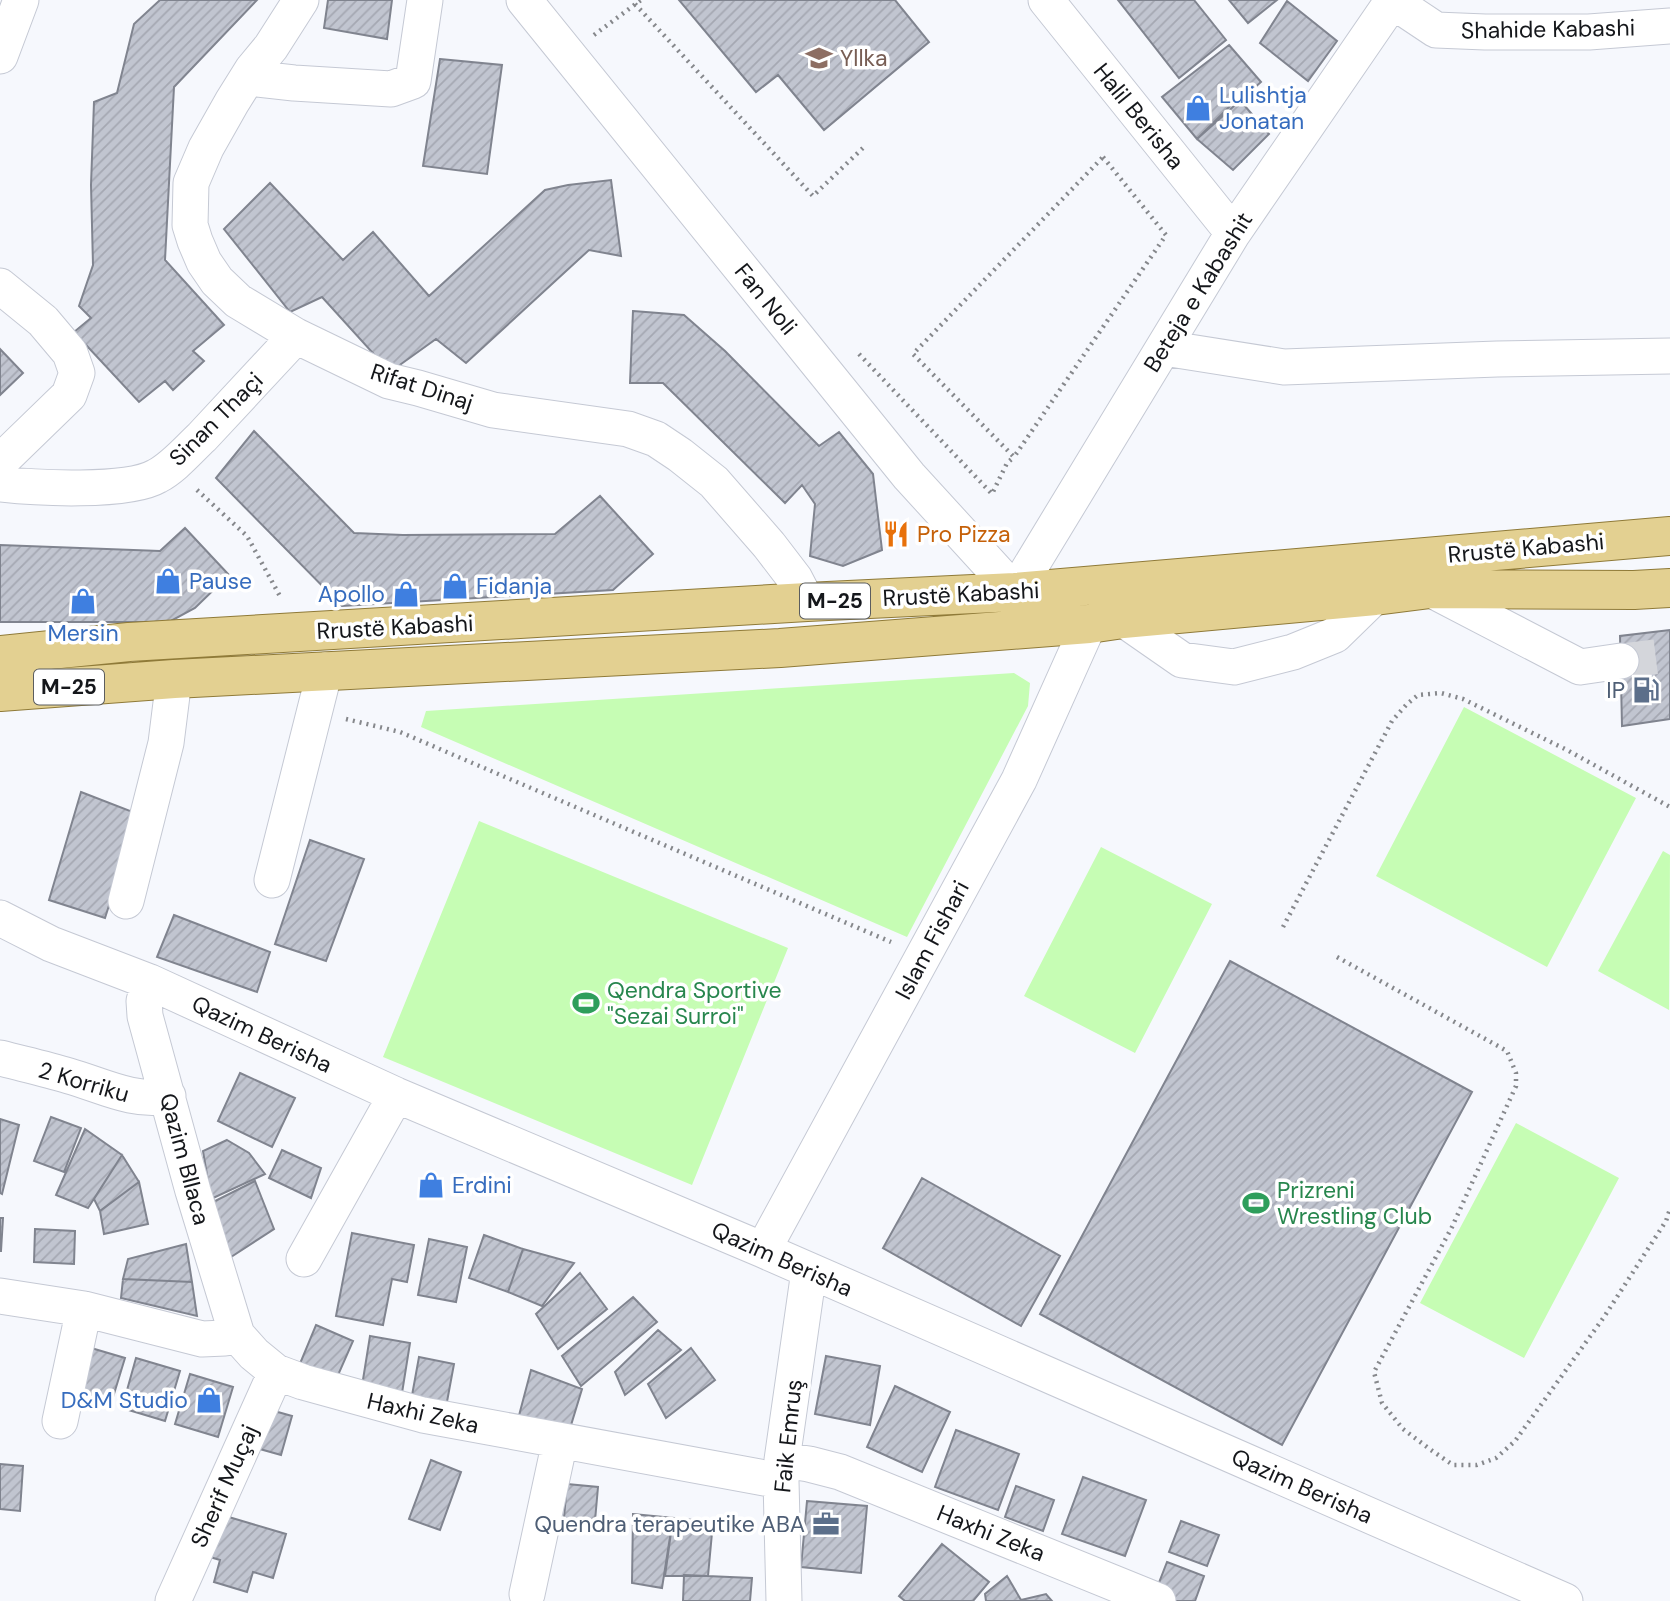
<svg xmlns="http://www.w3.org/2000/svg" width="1670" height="1601" font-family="'DM Sans',sans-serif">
<defs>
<pattern id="building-hatch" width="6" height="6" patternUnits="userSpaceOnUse" patternTransform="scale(1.75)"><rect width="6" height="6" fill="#c1c5d0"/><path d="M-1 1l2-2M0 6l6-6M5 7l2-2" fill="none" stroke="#a5a8b2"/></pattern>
</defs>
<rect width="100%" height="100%" fill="#f6f8fd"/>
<path fill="#c6fdb4" d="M1014 673 1030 683 1028 706 907 937 421 727 426 711Z
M1464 707 1636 798 1547 967 1376 876Z
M479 821 788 948 692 1185 383 1057Z
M1101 847 1212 904 1135 1053 1024 996Z
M1663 851 1670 855 1669 1010 1598 971Z
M1516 1123 1619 1178 1524 1358 1420 1303Z"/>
<path fill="url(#building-hatch)" stroke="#80848f" stroke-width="2" d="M160 0H257L174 87 165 260 224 325 193 351 204 361 173 390 165 381 139 402 74 332 91 318 79 306 93 265 91 185 94 102 117 93 134 24Z
M328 0H392L387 39 324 28Z
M679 0H895L929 42 824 130 778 75 756 92Z
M1118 0H1194L1226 40 1179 78Z
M1229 0H1277L1248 23Z
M1287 1 1337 41 1308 81 1260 43Z
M1229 45 1261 82 1197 139 1162 97Z
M440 59 502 65 487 174 423 166Z
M1238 98 1269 134 1233 170 1197 139Z
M611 180 621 256 589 250 466 363 436 339 390 372 322 297 290 312 224 229 270 183 343 260 373 232 429 296 545 190 568 185Z
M633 311 684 315 725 351 819 446 839 432 873 474 882 550 843 566 810 556 815 504 802 485 785 503 663 383H630Z
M0 349 23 373 0 395Z
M254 431 354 533 403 535 555 534 600 496 653 554 613 590 342 606 216 478Z
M185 528 229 575 195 608 169 622H0V545L160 551Z
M1670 630V719L1622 726 1620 636Z
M81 792 138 814 105 918 49 900Z
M310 840 364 859 326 961 275 944Z
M174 915 270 952 257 992 157 957Z
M1230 961 1472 1092 1282 1445 1040 1314Z
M240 1073 295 1098 272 1147 218 1121Z
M51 1117 81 1128 64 1172 34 1161Z
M0 1119 19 1125 2 1194 0 1193Z
M85 1129 122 1155 88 1208 56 1195Z
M227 1140 249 1153 265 1174 211 1199 203 1151Z
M282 1150 321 1168 311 1198 269 1178Z
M122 1155 139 1182 100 1211 94 1199Z
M922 1178 1060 1256 1021 1326 883 1248Z
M255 1181 274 1229 228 1259 213 1202Z
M139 1182 148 1224 104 1234 100 1211Z
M0 1218H3L1 1251H0Z
M35 1229 75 1231 74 1264 34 1262Z
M352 1233 414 1245 407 1282 392 1279 383 1325 336 1316Z
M484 1235 523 1249 508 1292 469 1278Z
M429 1239 467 1247 456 1302 418 1295Z
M186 1244 192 1282 123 1279 128 1259Z
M523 1249 574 1263 542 1306 508 1292Z
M580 1273 607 1309 558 1349 536 1314Z
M123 1279 192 1282 197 1316 121 1298Z
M633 1297 657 1322 581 1386 562 1356Z
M316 1325 353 1341 335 1382 299 1366Z
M658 1330 681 1350 625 1395 615 1372Z
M370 1336 410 1343 402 1393 362 1386Z
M81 1345 125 1358 110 1407 67 1394Z
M691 1348 715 1380 666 1418 648 1384Z
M826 1356 880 1366 870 1425 815 1414Z
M419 1357 454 1364 446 1407 411 1401Z
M136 1358 180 1371 165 1421 122 1408Z
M531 1370 582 1389 568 1435 517 1423Z
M190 1374 233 1387 218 1437 175 1424Z
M895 1386 950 1412 922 1472 867 1447Z
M260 1407 292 1416 281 1455 249 1446Z
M956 1430 1019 1454 998 1510 935 1487Z
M431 1460 461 1472 440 1530 409 1519Z
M0 1464 23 1466 20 1511 0 1509Z
M1083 1477 1146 1500 1125 1556 1062 1534Z
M567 1484 598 1487 594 1532 563 1529Z
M1016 1486 1054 1500 1043 1531 1005 1517Z
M807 1501 867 1506 861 1573 801 1567Z
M633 1514 673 1518 662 1588 632 1583Z
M222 1515 286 1534 273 1578 253 1572 247 1592 214 1582 220 1560 210 1557Z
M673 1518 713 1522 708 1576H665Z
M1181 1521 1219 1535 1207 1566 1169 1552Z
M942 1544 989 1582 973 1601H905L899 1596Z
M1167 1562 1204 1576 1195 1601H1176L1155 1593Z
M684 1575 752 1578 750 1601H683Z
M1007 1576 1021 1600 1046 1594 1052 1601H986L985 1594Z"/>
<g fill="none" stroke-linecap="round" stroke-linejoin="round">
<path stroke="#d4d6db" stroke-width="35" stroke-dasharray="35 18" stroke-linecap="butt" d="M1621 661 1670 655"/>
<g stroke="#c5c9d4" stroke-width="37">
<path id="minor" d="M301 0 271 47 252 70 232 102 206 148 191 183 190 225 195 241 204 262 217 281 238 301 296 336 389 381 418 388 493 410 628 429 656 439 680 455 714 482 769 545 795 579 807 602
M524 0 909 476 1015 592
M1046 0 1233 233
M1391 0 1436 30 1485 32H1589L1670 26
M0 56 21 0
M252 70 258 79 294 83 391 89 413 81 425 0
M0 286 43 321 70 353 77 373 69 395 0 462
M1164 348 1284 367 1497 359 1670 356
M0 484C34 488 128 493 157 476 174 467 188 450 202 437L296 336
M1430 589 1580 667 1621 661
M1015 592 1233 233 1393 0
M1123 619 1182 660 1234 667 1293 652 1335 635 1375 596
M272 880 325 670
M126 901 166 743 174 679
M0 918 51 944 150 982 396 1095 763 1250 1565 1601
M150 982 144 1001 145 1016 193 1191 237 1335
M0 1058C23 1064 46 1069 69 1076 101 1085 134 1103 168 1096
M763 1250 1019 780 1089 624
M304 1259 396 1095
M0 1296 84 1309 202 1339 225 1338 237 1335 254 1354 276 1372 303 1382 423 1415 781 1481
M60 1421 84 1309
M782 1460 809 1464 840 1472 1158 1601
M527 1594 560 1441
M173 1601 276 1372
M784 1601 781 1481 782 1460 809 1271"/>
</g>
<g stroke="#8f7a38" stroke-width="40">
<path id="major" d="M0 655 129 642 807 602 1015 592 1670 536
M0 692 174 679 780 648 1089 624 1123 619 1375 596 1430 589 1634 590 1670 588"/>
</g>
<path stroke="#86888c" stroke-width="4.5" stroke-dasharray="2 5" stroke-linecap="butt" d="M635 4 813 196 866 145
M594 35 641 0
M1103 157 1166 235 1014 457 913 354Z
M859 354 992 494 1007 463 1014 457
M197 490 247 536 281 598
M346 719 400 732 891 942
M1283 927 1392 721 1407 704 1418 695 1441 693 1463 699 1567 750 1670 807
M1337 957 1507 1051 1516 1073V1086L1452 1227 1374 1372 1382 1403 1403 1429 1431 1450 1453 1465H1477L1496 1458 1515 1441 1604 1317 1666 1221 1670 1209"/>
<use href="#minor" stroke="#fff" stroke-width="35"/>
<use href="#major" stroke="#e3d091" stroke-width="38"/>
</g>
<defs>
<g id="school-bare" transform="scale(2.1)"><path d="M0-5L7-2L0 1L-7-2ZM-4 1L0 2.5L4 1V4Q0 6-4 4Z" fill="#8d6e63" stroke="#fff" stroke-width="2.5" paint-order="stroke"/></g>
<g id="shop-bare" transform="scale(2.1)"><path d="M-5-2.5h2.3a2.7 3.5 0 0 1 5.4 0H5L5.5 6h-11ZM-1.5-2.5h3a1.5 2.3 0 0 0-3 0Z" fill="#3f7fe0" stroke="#fff" stroke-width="2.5" paint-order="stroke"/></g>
<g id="restaurant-bare" transform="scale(2.1)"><path d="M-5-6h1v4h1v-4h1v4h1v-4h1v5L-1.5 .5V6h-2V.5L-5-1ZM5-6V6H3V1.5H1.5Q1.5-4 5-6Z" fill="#e8710a" stroke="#fff" stroke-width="2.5" paint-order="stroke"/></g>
<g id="fuel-bare" transform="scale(2.1)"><path d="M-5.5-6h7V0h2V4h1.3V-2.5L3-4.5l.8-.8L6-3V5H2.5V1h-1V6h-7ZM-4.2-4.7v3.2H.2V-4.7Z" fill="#5c6f8a" stroke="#fff" stroke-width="2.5" paint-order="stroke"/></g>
<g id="stadium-bare" transform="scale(2.1)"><path d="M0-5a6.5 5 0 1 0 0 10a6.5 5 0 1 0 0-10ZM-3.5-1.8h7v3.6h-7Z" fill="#2e9e5b" stroke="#fff" stroke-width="2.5" paint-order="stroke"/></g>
<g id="office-bare" transform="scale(2.1)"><path d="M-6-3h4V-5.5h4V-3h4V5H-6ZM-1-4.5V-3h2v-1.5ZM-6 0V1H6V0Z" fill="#5c6f8a" stroke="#fff" stroke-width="2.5" paint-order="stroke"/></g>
</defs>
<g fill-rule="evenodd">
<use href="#school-bare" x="819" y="58"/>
<use href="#shop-bare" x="1198" y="108"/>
<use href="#restaurant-bare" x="896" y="534"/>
<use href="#shop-bare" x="168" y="581"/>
<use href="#shop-bare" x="455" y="586"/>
<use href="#shop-bare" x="406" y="594"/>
<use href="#shop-bare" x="83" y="601"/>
<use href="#fuel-bare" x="1646" y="690"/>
<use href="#stadium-bare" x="586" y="1003"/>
<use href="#shop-bare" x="431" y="1185"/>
<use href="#stadium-bare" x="1256" y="1203"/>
<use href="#shop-bare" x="209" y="1400"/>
<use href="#office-bare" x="826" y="1524"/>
</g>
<g text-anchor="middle" stroke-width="7" stroke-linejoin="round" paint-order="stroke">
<g fill="#fff" stroke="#5b5d5f" stroke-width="2">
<rect x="800" y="583.5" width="70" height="35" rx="5"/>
<rect x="34" y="669.5" width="70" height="35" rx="5"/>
</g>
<g font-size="21" font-weight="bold" fill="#15171b">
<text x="835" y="608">M-25</text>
<text x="69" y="694">M-25</text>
</g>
<g font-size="23" fill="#15171b" stroke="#fff">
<text transform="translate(1548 29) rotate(-1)" y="8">Shahide Kabashi</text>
<text transform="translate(1139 116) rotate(51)" y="8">Halil Berisha</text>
<text transform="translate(1198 292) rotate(-58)" y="8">Beteja e Kabashit</text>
<text transform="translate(766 299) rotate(51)" y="8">Fan Noli</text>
<text transform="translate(422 387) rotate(18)" y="8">Rifat Dinaj</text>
<text transform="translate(216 419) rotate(-45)" y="8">Sinan Thaçi</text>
<text transform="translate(1526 548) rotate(-5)" y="8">Rrustë Kabashi</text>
<text transform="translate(961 594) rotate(-3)" y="8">Rrustë Kabashi</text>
<text transform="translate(395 627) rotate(-3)" y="8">Rrustë Kabashi</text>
<text transform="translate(932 940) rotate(-62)" y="8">Islam Fishari</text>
<text transform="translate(262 1034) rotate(25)" y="8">Qazim Berisha</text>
<text transform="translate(84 1082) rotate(16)" y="8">2 Korriku</text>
<text transform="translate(185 1159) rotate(75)" y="8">Qazim Bllaca</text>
<text transform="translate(782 1259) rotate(24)" y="8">Qazim Berisha</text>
<text transform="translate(423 1413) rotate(13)" y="8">Haxhi Zeka</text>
<text transform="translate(788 1436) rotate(-84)" y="8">Faik Emruş</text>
<text transform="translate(224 1486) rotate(-66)" y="8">Sherif Muçaj</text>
<text transform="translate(1302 1486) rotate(24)" y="8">Qazim Berisha</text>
<text transform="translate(991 1533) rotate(22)" y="8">Haxhi Zeka</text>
</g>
<g font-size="23" fill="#785e54" stroke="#fff" text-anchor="start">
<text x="840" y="66">Yllka</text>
</g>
<g font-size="23" fill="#366cbe" stroke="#fff" text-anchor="start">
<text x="1219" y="103">Lulishtja<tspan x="1219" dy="26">Jonatan</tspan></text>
<text x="189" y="589">Pause</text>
<text x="476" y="594">Fidanja</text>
<text x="385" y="602" text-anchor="end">Apollo</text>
<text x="83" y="641" text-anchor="middle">Mersin</text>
<text x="452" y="1193">Erdini</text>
<text x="188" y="1408" text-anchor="end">D&amp;M Studio</text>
</g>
<g font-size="23" fill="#c56008" stroke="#fff" text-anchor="start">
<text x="917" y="542">Pro Pizza</text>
</g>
<g font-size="23" fill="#4e5e75" stroke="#fff" text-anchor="end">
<text x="1625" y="698">IP</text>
<text x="805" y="1532">Quendra terapeutike ABA</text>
</g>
<g font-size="23" fill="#27864d" stroke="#fff" text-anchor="start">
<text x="607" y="998">Qendra Sportive<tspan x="607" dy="26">"Sezai Surroi"</tspan></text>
<text x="1277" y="1198">Prizreni<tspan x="1277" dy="26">Wrestling Club</tspan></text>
</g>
</g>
</svg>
